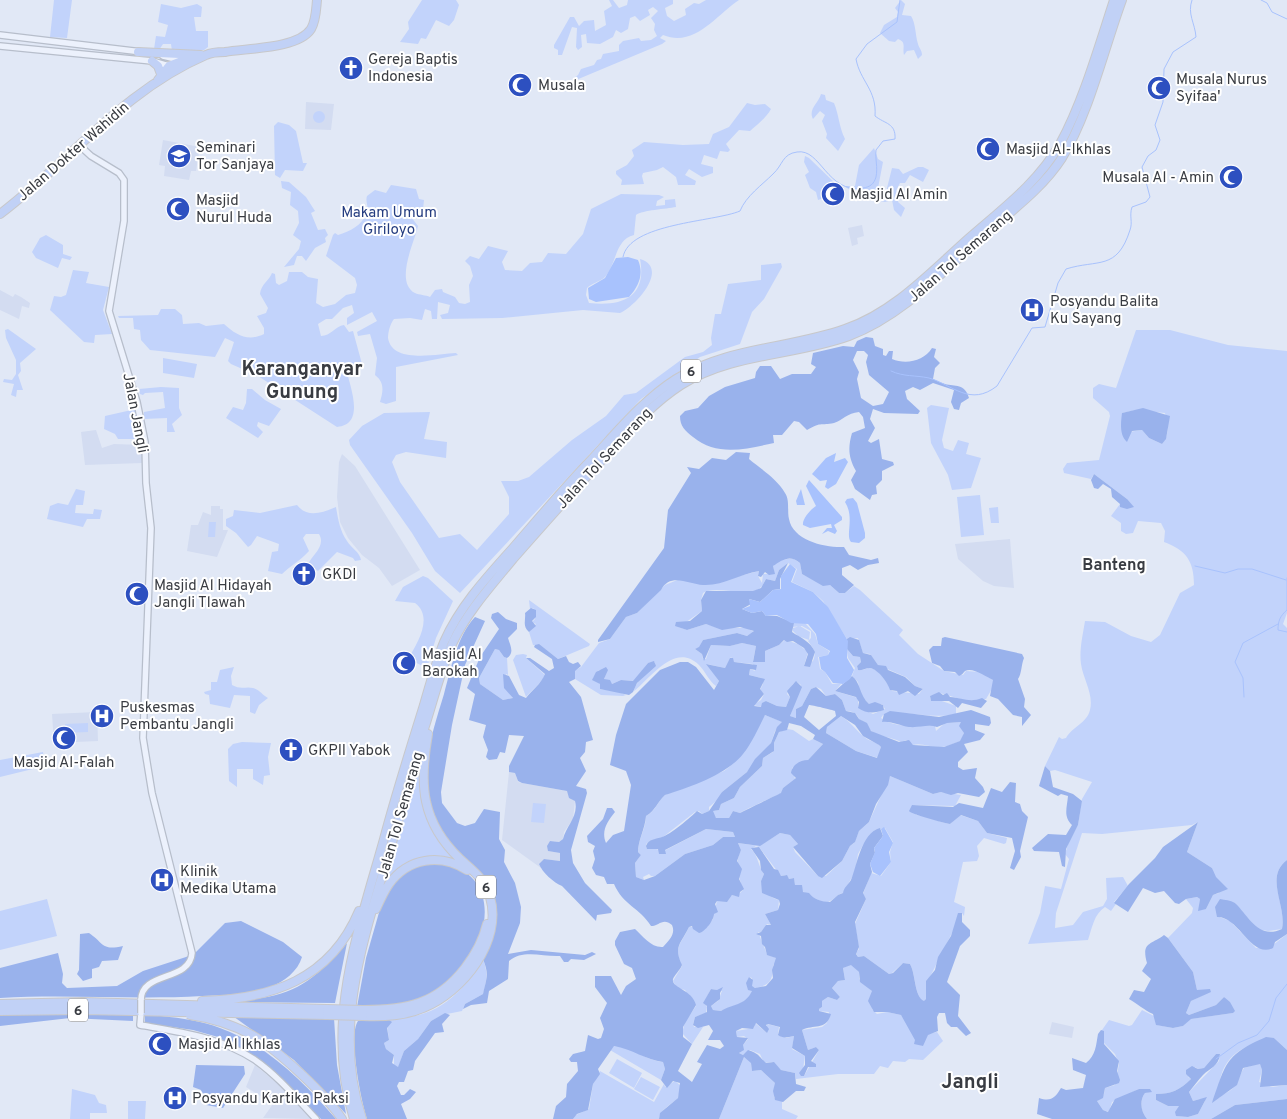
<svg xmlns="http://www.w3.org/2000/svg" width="1287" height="1119" font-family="Overpass,sans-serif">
<rect width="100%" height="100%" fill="#e1e8f6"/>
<path fill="#d3dcf1" d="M306 102 334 104 331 130 305 129Z
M163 140 200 147 196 171H191L189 180 164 176 165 166 159 165Z
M862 225 864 236 857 238 858 244 852 246 848 228Z
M0 290 13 297 15 294 21 297 30 303 29 308 22 306 19 319 0 310Z
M96 430 102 448 114 444 142 445V463L85 465 81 432Z
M342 454 355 466 420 570 392 586 379 568 362 555 348 538 340 522 337 497 339 462Z
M211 506H220V509H223V530H228L217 557 187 551 191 525H198L203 512 211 515Z
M1010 539 1014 588 994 586 983 581 958 559 955 544Z
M97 712 98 741 54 743 52 714Z
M509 772 515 773 518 782 522 783 567 791 575 801 573 819 564 832 563 839 559 842 550 841 548 851 560 853V861L544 859 541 868 502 840Z
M1052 1022 1074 1027 1072 1038 1049 1034Z
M255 1065 295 1098 312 1119 263 1118 273 1104 246 1087Z"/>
<path fill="#c2d3fb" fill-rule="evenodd" d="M54 0H72L67 38 50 37Z
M422 0H456L459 5 454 20 449 26 436 20 426 39 421 38 418 44 400 42 409 29 408 22Z
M609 0H613L619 8 627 5 628 0H673V4L665 8 667 16 674 21 686 15 685 9 694 3 699 4 706 0H739C716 15 695 48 663 35L660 38 666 41 662 44 576 80 574 78 578 75 581 69 594 65 597 60 601 59 603 54 619 51V45L623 41 639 38 641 41 651 40 657 36 654 30 655 24 651 18 658 11 653 7 648 10 650 15 640 21 635 16 630 18 628 29 621 33 616 30 613 37 600 44 587 43 586 34 581 35 582 47 578 50 576 47 577 28 572 27 562 55H558V50L554 48V45L570 17H574L579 26 584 21 594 20 595 31 606 25 604 11 612 6Z
M901 0 905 4 902 15 911 16C916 24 915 34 918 44 919 48 922 50 922 55L918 59 914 50 907 51 904 55C902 48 907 42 898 39L895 42 889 41 880 33 884 25 897 17 898 12 895 8Z
M161 4 181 8 197 4 202 7 201 17H194L196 31H208V47L204 50 172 51 171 44H163L159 50 154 49 156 36 165 37 168 25 158 22Z
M821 94 825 95 826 100 834 103C839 115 839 127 845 139L838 151 826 138 827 134 822 121 825 115 820 111 813 119C808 109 818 104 821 94Z
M747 103 755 105 765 104 771 109C766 118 758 124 750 131L739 130 726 144 730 150 728 152 720 151 717 159 704 155 701 164 713 167V173L702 177 689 169 685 175 696 181 695 185H678L676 177 663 167 657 170 643 173 642 176 644 184 621 185 622 180 616 174V171L627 165 634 156 632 150 644 142 683 145 709 144 713 134 729 127Z
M313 117a6 6 0 1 1 12 0a6 6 0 1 1-12 0Z
M278 122 289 125 296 131 303 163H307L303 171 285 170 280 178 275 175 274 126Z
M874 148 878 159 883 162 878 188C869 198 853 193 844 186H855L859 165Z
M805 156 809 158 839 187 837 189 829 188 824 198 818 200 816 192 810 188 805 175 809 172 804 162Z
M918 167H923L929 170 923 182 910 175 905 183H900L896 191 900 195 898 202 905 208 901 217 894 210 892 200 885 202 876 200 877 198 886 192 892 168 899 169 903 174Z
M281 181 289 182 306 197 315 211 311 213 318 230 325 229 328 235 325 238 326 242 315 248 306 261 302 256H297L294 265 284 267 299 249 301 241 293 235 299 223 298 211 290 205 291 192 282 188Z
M391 185 416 189 419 199 424 200 423 209H412L411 217 418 226C415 241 394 282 415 293 419 295 426 295 430 297L435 290 442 289 443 292 455 297 459 303 465 304 470 302 469 285 473 276 470 266 465 261 470 256 479 259 488 246 508 251 502 262 505 270 522 271 530 263 542 262 548 253 566 254 583 234 591 209 621 194 659 195 664 197 657 201 656 206 665 205V200L675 199 676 207C666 209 643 210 636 215L634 235C614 240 617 265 604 278 599 282 592 283 587 288L586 295 589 303C624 307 647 296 640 259 670 268 636 306 620 313L583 310 502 318 442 319 440 315 448 313 450 305 438 302 437 319H432L431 311 425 309 422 320 410 318 394 319C390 324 388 332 388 338 392 364 437 354 456 353L458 355 396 367V401L386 404 380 402C383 391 385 383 375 375L377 358 370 334 358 336 357 332 377 321 372 312 347 325V318L354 313 352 305 343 308 332 319H326L318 324 321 336C331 336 335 326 344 325L349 332 353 331 362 364 346 369C350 386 366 425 337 427L258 376 231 364 228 361 234 342 225 338 215 357 150 350 141 340 140 330 134 329 133 318H119L118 316 158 315 161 309H175L182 315 183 324 199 323 206 326 224 324C236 335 248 342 264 334V328L257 316 266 313 268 308 260 294C261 284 269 281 272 273L275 274 276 283 279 285 287 281 289 272H302L308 277 318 279 316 303 323 307 335 304 346 295 355 293 357 285 355 278 326 256 333 235 335 233 338 235C350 231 362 226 367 212 369 206 365 202 367 196L375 190 386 193Z
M46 235 63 245V254L72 257 70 260 62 258 58 268 36 258 32 252 40 238Z
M781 263 782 267 764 299 752 312 740 344 700 357 641 399 460 593 435 571 412 533 350 445 349 440 362 426 384 413 430 412 424 439 447 442 446 458 406 452 396 455 392 462 400 482 439 538 460 534 477 550 509 514V497L501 481H518L529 477 572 440 606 416 624 395 636 393 685 357 703 352 712 345 711 338 715 314H721L728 284 761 280V265Z
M73 270 89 272 86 283 109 287 103 310 112 334 95 335 94 343 84 342 50 310 54 296 61 297 66 295Z
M8 329 36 349 20 363 21 371 18 375 23 390H17L16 397 11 395 14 384 3 382 4 379 12 380 16 374V360L6 338 5 330Z
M1136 330H1170L1228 345 1287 351V613L1283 624 1287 628V860C1264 877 1287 905 1282 929L1268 931 1257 929 1235 903 1217 916 1230 921 1256 948 1273 945 1287 934V1050L1274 1038C1238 1045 1217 1060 1219 1098 1223 1093 1228 1093 1232 1089 1239 1082 1239 1075 1244 1068L1260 1063 1262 1070 1259 1082 1272 1087 1287 1085V1099L1235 1105 1211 1119H1147C1141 1112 1139 1101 1145 1093H1148L1139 1089 1112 1102 1109 1112 1103 1110 1097 1101 1104 1094 1105 1088 1115 1085 1119 1064 1115 1054 1103 1042 1102 1030 1109 1020 1129 1026 1132 1025 1142 1010 1156 1017 1157 1025 1173 1028 1183 1026 1190 1019 1233 1013 1224 997 1216 1005 1189 1015 1186 1013 1191 1001 1203 995 1197 990 1193 972 1168 938 1192 913 1193 908 1186 899 1197 897 1200 899 1199 909H1206L1213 895 1219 893 1212 868 1187 852 1198 822 1192 825 1102 834 1082 833 1056 913 1055 928 1073 925 1083 912 1103 906 1107 899 1106 878 1123 877 1128 886 1114 902 1116 904 1111 911 1105 907C1094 914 1092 928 1088 940L1028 944 1040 913 1045 886 1061 889 1069 859 1065 854 1069 841 1078 825 1082 799 1092 782 1055 770 1050 771 1045 766 1059 737 1062 739 1066 738C1072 727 1087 723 1090 710 1094 694 1083 679 1081 664 1079 650 1083 634 1085 621L1105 622 1131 636 1151 642 1160 635 1180 593 1194 585C1194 561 1186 550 1164 542L1165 531 1161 523 1138 521 1133 533 1126 534 1121 531V523L1111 516 1120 504V507L1127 499 1094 474 1091 479 1064 473 1063 469 1067 463 1099 460 1110 416 1109 412 1093 398V388L1099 384 1116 388ZM1136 410 1165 413C1168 424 1170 434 1162 444L1149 438 1142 430 1129 432 1122 413ZM1216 1054H1220L1219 1061 1189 1092 1193 1101 1200 1099 1205 1101 1198 1114 1188 1117 1177 1116 1179 1106H1168L1156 1100V1094C1171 1094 1180 1090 1191 1079L1188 1077 1195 1067 1198 1069 1204 1068Z
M163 358 197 364 194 378 163 373Z
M161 387 179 388V408L182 415 172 424 175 432H167V418L144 419V412L165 408 163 392 145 393 143 395 140 394 139 389Z
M247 389H252L265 400 281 409 269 426 258 422 257 426 263 432 258 438 226 418 233 407 243 410 246 403Z
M931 405 949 408 942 440 944 448 953 451 958 440 969 443 966 454 981 458 971 488 952 490 948 475 931 443 927 408Z
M136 409 143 439H118L115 434 104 429 105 416Z
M76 489 85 491 83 505H76L75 513 93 514 94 509 102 510 100 519H87L83 527 47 519 50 506 58 503 68 505Z
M980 495 984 535 961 537 957 497Z
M297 505C307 518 322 513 336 507 338 519 340 531 347 541 351 548 360 552 361 560L355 561 353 558 337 552 318 571 308 564C313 554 326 546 319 534H306L303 538 309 551C299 562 291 565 282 574L268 571 272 552 278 551 279 544 257 536 251 545 248 547 236 533 226 526V519L233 516 234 510 260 513Z
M998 507 999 523H991L989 508Z
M209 522H216L215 537H208Z
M787 559H794L800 563 802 574 823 585H830L839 593H845L854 586 860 590 903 630 899 635 918 654 944 671 963 675 966 671 980 672 993 680V687L986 699 967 701 940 693 930 696 931 701 939 700 956 706V714C931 720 907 709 883 715L881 718C895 729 919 725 935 726L936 731 945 723 961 722 964 733 961 741C954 743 948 747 941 747 932 748 921 742 913 745L906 740 901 742C892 737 878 737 870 730 865 726 867 723 859 719 857 713 852 711 846 711L842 700 835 694 826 696 821 689 816 687 811 689 802 706 796 709V718L790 716 801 685 797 682 793 684 787 694 790 697 786 707 777 706 766 701 762 707 753 705 761 700 764 694 760 690 763 684 761 678 749 675 750 669 755 671 753 664 734 662 731 657 725 668 707 664 719 681 716 686C709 681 705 671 699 665 675 641 650 679 634 691 636 679 650 674 655 662L648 663 634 681 621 680 612 684 604 679 607 671 599 670 593 678 600 684V689L619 692 626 695 623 696 601 695 575 679 574 671 581 667 599 643 610 639 626 617 637 613 665 585 680 579 708 584 759 571 758 576 762 583 763 574H771L774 571 773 566 780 560ZM788 563 797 569 792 582 813 592 823 601 847 639 858 638 863 653 870 654 878 665 906 677 915 686 923 689 919 694 892 691C887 684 880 669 870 668 865 668 864 671 858 670L857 666 861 662 860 657 853 656 847 649 848 658 855 668 852 676 858 682 860 694 869 704H882L885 709 873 714 858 707V698L835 691 841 684H832L825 672 820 669 818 657 828 655 829 651 818 644 815 634 805 623H794L792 627 802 626 811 631V638L808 641C813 648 817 652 813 661L804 666 808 652 798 644 785 640 779 645 765 651V662L753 661 756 646 742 643 730 646 711 645 706 659H703L702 654 695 649 699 648 703 640 737 633 747 636 754 632 747 628H719L706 624 687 630 679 627 702 611 701 600 703 593C717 584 751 600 762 586 764 584 764 581 766 579L775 581 779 570Z
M423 576 428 578 453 601 436 638 427 668 408 659C417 644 434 617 415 603L395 601 403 587Z
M529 600 590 644 589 646 558 659 541 646 533 645 529 632 536 624 532 622 535 619 536 612 533 608 530 609Z
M800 626 810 632 809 640 798 636 793 631V628Z
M495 649 499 650 504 657 507 658 508 675 506 674 504 687 513 698 503 700 480 684 479 678Z
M523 654 527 655 526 658 545 675C541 684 532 689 526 697L513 660 516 655Z
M234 667 231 676 232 685C241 690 246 686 253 688 260 690 262 695 268 698L259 705 255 714 250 712V696L234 695 230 708 210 704 209 695 205 694 204 692 211 690V682H217L220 670Z
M765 715 783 722 775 731 771 743 747 772 722 792 720 798 709 807V811L702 814 699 811 695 812 663 837 650 841 646 844 647 849H656L664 851 706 829 733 832 735 837H723L713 845 685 854 655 876H651L649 874 643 877 644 880 636 877 635 863 641 855 638 852C638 839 646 829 646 816 656 811 657 802 665 795L724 771C750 751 748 737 765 715Z
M841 716C852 723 857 732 867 739 872 742 877 742 881 747L878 758 856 751 826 733 827 727Z
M88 723V732L65 733V724Z
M787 729 793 730 809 741 813 739 823 744 808 760 792 768 795 779 783 788 782 793C775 796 744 810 740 813L733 811 729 818H716L712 811 719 810 721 804 734 798 740 787 762 766 763 758 773 752 774 743 779 732Z
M242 742 271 743 268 757 270 775 264 776 263 785 253 779V769H237V787L229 781 228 749 233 744Z
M43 752 45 766 0 777V760Z
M418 768 421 769C415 810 437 834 462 863 423 852 413 854 384 883Z
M890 776 933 794 941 792 961 795 955 806 912 805 916 815C929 816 938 822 950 824L960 815 978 821 987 833 1007 838 1006 843 1004 844 984 838 977 846 979 856 977 861 963 862 954 902 965 907 964 916 962 913 926 985V999L924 1002C914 995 916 975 910 964L903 963 892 973 889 974 864 956 858 957 856 953 859 949 855 924 866 899 863 894 871 873 881 876 891 862 890 852 893 842 885 828 875 830 863 845 858 854 855 872 843 893C837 894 835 899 830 901 823 906 808 894 802 891V885L795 886 794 878 789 879 786 875 781 876 759 847 756 846 751 849C759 857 758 867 764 874L761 881C763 890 770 898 779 900L778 910 765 914 771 925 767 924 761 932H758L767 954 776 958V963L773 965C773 980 770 985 756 988L752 987V978L749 977C749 981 752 989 752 992 751 1003 728 1007 721 1011L713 1010 711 1006 718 1001 722 991 711 989 704 1002 707 1007 706 1013 695 1017 693 1024 694 1027H703L692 1044 682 1033 685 1022 696 1006 685 990 677 988 673 981 682 966C673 946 681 945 689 927H707L713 919 717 901H727L732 895 737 896 743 890C739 877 734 863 741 850L738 843 759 846 780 833 790 835 798 844 793 847 795 852 818 876H826L842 861 850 846 854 843 859 831 869 822Z
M533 803 546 804 544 823 531 822Z
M47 899 57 936 0 950V911Z
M483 959C488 972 487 980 483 994L465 1004 462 1011 442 1015 431 1021 418 1039 404 1051 398 1068 394 1066V1055L386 1049 384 1043 389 1040 386 1018C435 1020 458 998 483 959Z
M851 964 859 972V979L872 991V1009L877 1014 887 1012 901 1015 922 1046 928 1034 937 1032 943 1041 923 1060 909 1059 905 1062 893 1061 888 1068 880 1066 874 1074H838L796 1079 795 1073 781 1070 772 1062 764 1063 760 1054 750 1050 743 1055 739 1053 743 1050V1045L748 1039 744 1036 737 1037 736 1031 754 1028 755 1023 767 1033V1024L779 1027 778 1034 786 1038 794 1036 792 1049 805 1056 802 1076H804L819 1050 816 1047 808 1050 802 1030 822 1027 827 1023 829 1012 819 1011V1009L822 1007V1001L828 997 837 1000 840 997 832 988 838 981 845 980 843 968Z
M612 1046C632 1046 644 1060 663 1062L665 1069 661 1080 610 1050Z
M744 1057 751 1062 752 1071 761 1070 775 1083 774 1098 782 1101V1109L798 1116 796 1119H719Z
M617 1059 642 1073 634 1088 609 1073Z
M600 1071 654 1102 664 1084 665 1087 675 1081 681 1086 678 1098C671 1105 660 1109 659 1119H573L576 1115 589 1109 593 1084Z
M641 1077 660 1087 653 1100 634 1089Z
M72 1089 95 1095 99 1103 106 1105 107 1113H90V1119H70Z
M128 1101H146L145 1119H128Z"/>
<path fill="#99b2ec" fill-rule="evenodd" d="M866 337 873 338 875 346 883 349V355L886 356 889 351H893L892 359C906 365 924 361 932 348L936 349 934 357 940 363 935 368 933 379C937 381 941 383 945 384 955 387 965 383 969 398L961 403 959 410 954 409 951 402 954 390 933 383 920 390 913 387 905 391 907 399 920 411 918 414 884 413 873 409 870 419 875 428 868 441 871 443 879 439 882 459 893 462 894 465 882 471V480L876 486 877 494 872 495 870 500 855 489 851 480 856 471C848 457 848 447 852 433L865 428 863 417 859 412C847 413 843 420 834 423 820 426 823 421 807 430L799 422 794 421 782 435H773L774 443C746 449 717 457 693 437 685 431 680 426 680 416L685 411 698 408 709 396 725 387 755 378 756 372 760 366H771L780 379 792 374H811L816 367 811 364 813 353 843 346 854 347 857 341ZM857 351H864L868 355 866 362 869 375 889 392 883 404 873 406 861 398 857 379 859 372 853 360Z
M1143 408 1170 416 1166 439 1162 444 1149 438 1142 430 1132 431 1127 442C1119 435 1121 422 1122 413Z
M736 452 750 453 749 459C761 469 777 479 785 493 790 500 787 511 789 519 793 541 826 548 844 547L849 555 871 560 878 558 879 563 868 565 858 570 850 565 842 568V575L854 585 845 593H839L830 585 823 586 802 574 800 563C790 554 782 560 773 566L775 574 769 575 765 572 761 577 758 576 759 571C739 574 724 586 703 585 689 584 670 572 661 590L637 613 626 617 610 639 598 642V640L664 548 668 510 691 473 687 467 699 469 712 458 726 460Z
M1094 474 1127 499 1134 507 1127 509 1120 507V504L1112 497 1111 489 1103 484 1098 489 1094 488 1091 480Z
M788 563 780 579V589L773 590 760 602 749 599 751 604 742 609 752 613 762 611 766 616H777L794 623 792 632C801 638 810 641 815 652L810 667 804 666 808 654 804 648 793 641 787 642 784 640 779 645 765 651V662H753L756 646 742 643 730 646 711 645 704 661 702 654 695 649 699 647 703 640 737 633 747 636 754 631 740 627 722 630 706 624 687 630 675 626 676 622 690 621 702 611 701 600 706 591H753L761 588 766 579 775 581 779 570Z
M531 608 536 610V617L532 621 536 626 529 632C522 626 526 620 525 613Z
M498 612 506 619 517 623V629L508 638C510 645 515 653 507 658L504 657 499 650 495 649 479 678 480 684 503 700 513 698 504 688 503 674 509 676 519 695 526 698C532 690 541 684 545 674L526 658H530L549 671 554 668 552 659 534 647 535 645 539 644 558 659 566 656 569 662 573 664 578 662 581 666 575 671V679L569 682 581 697 593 740 586 742 585 752 580 758 586 771 576 786 586 789 587 793 571 850 573 863 585 883 612 910 611 913 597 915 596 921 562 886C554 883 542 872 539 864L544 859 560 861V853L548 851 547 846 550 841 559 842 563 839C566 826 579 816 575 801L569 798 567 791 522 783 518 781 515 773 509 772V766L524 736 509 735 505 753 500 752 497 759 489 760 486 757 488 750 483 737 486 725 469 720 475 694 467 688 480 657 499 629 491 618 492 614Z
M475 617 485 621 465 665 452 725 441 792 442 803 457 823 465 826 475 823 484 809 500 812 499 839 505 850 504 862 515 883 521 907 520 923 508 954 531 950 585 955 592 952 596 954 584 960 571 959 568 962H564L560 956C543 957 523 949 509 961L508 979 489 991 487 1003 471 1005 463 1009 465 1004 483 994C487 977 489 974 483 959 529 871 446 871 429 802 420 767 434 727 444 694 451 669 457 636 475 617Z
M850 637 859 640 863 653 871 655 878 665 886 666 888 670 905 677 915 686 923 689 915 696 908 691 899 695 897 691 890 690C888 683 878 669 870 668 865 668 863 671 858 670L857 666 861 662 860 657 853 656 847 649V639Z
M945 637 1022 654 1024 658C1021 665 1022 673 1018 679L1025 699 1024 707 1031 715 1022 726V717L1013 715 998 699 990 696 993 680C986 677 973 667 965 671 963 673 962 675 959 676L955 672 944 671 940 666 932 663 929 650 933 646H941L942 638Z
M730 658H733L734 662 757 665 756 670 750 669 749 675 765 679 760 689 764 694 754 706 761 707 762 703 766 701 777 706 786 707 790 697 787 691 796 681 802 687 790 716 796 718V709L802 706 811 689 816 687 826 696 835 694 842 700 846 711 855 713 859 719 867 723 871 731 899 742 909 740 913 745 944 747 960 741 964 733 959 726 961 722 947 723 937 727C928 724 919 728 909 727 900 726 892 721 882 722L884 714 890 711 939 717 971 710 990 717 991 723 989 726 975 724V730L985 734 980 740 964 744 968 752 958 762V767L963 770 977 768 975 778 983 787 985 792 979 797 958 793 951 795 941 792 933 794 890 776 888 785 876 804 869 822 859 831 855 842 850 846 842 861 822 878 818 876 793 847 798 844 790 835 780 833 760 846 738 843 741 850 737 861 742 869 739 879 744 889 740 892 739 897 732 895 727 902 717 901 715 904 718 912 714 914C714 920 705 932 699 933L693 929 692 926 689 927C681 944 673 946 682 965 680 970 674 976 673 979 671 988 692 989 696 1005L683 1027V1037L692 1044 678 1071 692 1082 702 1064 697 1062 707 1045 720 1049 724 1046 720 1040H708L713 1031 709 1025 698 1028 693 1025 695 1017 707 1012V1006L703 1003 711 989 717 990 723 987 720 993V999L711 1006 713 1010 721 1011C732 1004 745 1006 752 991L748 990 746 983 749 977 753 980 752 986 755 988 766 986 773 978 772 970 776 958 767 955 765 947 762 944 761 936 756 934 761 932 766 925H771L765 914 778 910 780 904 779 900 762 893 761 881 764 874 761 870 760 861 751 848 759 847 774 869 778 870 781 876 787 875 789 879 794 878 795 885H802L803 892 809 893C813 899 822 902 830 902L838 895 843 893C844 887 848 885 851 880 857 866 861 833 880 828L883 836 874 848 875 853 870 864 872 872 863 893 866 899 855 922 859 947 856 954 858 957 864 956 889 974 893 973 903 963 910 964C916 975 914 996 924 1001L926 999V981L935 970 938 957 951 936 958 913H962V922L970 930V936L960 946 947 982 960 995 958 1016 971 1033 966 1036 957 1027H951L947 1023 945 1013H939L937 1017 938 1031 928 1035 923 1046 914 1044 915 1040 901 1015 887 1012H874L868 1001 872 991 860 982 859 972 851 965 843 968 845 980 838 981 832 988 840 997 837 1000 828 997 822 1001V1007L819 1009V1011L831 1014C826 1031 814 1024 802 1030L808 1050 816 1047 819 1050 811 1061 816 1064V1067H808L804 1076H801L799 1073 805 1065V1056L792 1048 794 1036C787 1037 784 1039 778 1035L780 1027 768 1024 766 1025 769 1029 767 1033 756 1023 753 1029 742 1028 736 1031 737 1037 748 1038 743 1045 744 1050 739 1053 743 1055 748 1050C760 1054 758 1056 766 1063L774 1062 781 1070 795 1073 796 1084 806 1087 804 1091H796L783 1102 775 1100 773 1091 775 1083 761 1070 752 1071 751 1063 744 1057 719 1119H659L660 1113 678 1098 680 1083 673 1081 667 1088 661 1080 665 1069 663 1062C646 1060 632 1049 614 1046L598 1069 600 1074 593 1084 588 1110 577 1114 573 1119H553L556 1106 566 1097 567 1084 578 1071 577 1062H571L569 1059 573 1054 585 1051 588 1035 598 1039 601 1038 604 1029 600 1018 607 1003 595 987V976H611L621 995 626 986 636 979 632 968 624 964 615 945V941L620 932 635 929C643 936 651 948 663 947 669 940 676 934 672 925 663 917 659 926 651 926 640 908 623 905 614 884H607L604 877 596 875 592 868 595 859 593 851 595 846 588 842 587 836 603 819 607 808H612L615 812C607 822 601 831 606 843L613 835 624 831 631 785 626 771 610 765 616 735 626 704 660 670 680 662H688L696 667 714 690 719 681 706 664 725 668ZM809 705C812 705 833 710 835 711L836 716 819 730 804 717ZM765 715 782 722 777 727 771 743 755 759 747 772 722 792 709 811 702 814 697 811C691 817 670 835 662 837 656 839 648 839 646 846L647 849H658L659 854H666L665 850 706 829 733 832 735 837H723L713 845 685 854 655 876 644 880 636 877 635 863 641 855 638 852C638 840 645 829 646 816 656 810 657 802 665 795 690 787 726 775 743 754 752 743 759 727 765 715ZM841 716 855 725 863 736 879 745 881 747 877 758 856 751 826 733 827 727ZM789 723 801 726 815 735 813 739 823 744 808 760C800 760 792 765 791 773L796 778 783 788 781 793C775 796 743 811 740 813L733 811 729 818H716L713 811 719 810 721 804 734 798 740 787 762 766 763 758 774 751V743L779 732 787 730Z
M654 661 656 666 637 683 633 692 629 695 600 689V684L592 680 596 672 606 667 608 670 604 679 610 680 612 684 621 680 633 681 648 663Z
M852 676C861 683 859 695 869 704L875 702 883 705 884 710C875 713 867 714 858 708L859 702 856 697 835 691Z
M939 692 943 695 947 693 950 697C962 698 970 703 982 698L987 701 981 708 962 703 958 708 949 701H931L930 696Z
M1045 766 1050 771 1053 787 1073 794 1082 801 1078 825 1066 849 1065 867 1062 866 1059 852 1034 851 1032 848 1048 834 1066 835 1072 825C1063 816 1067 808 1068 796L1061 794 1058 796 1039 786Z
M1010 782 1016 783 1015 802 1020 804 1022 811 1028 817 1020 851 1021 857 1014 870 1010 868 1015 851 1012 838 987 833 978 821 961 815 950 824C944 823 911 814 909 811L912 805 953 807 959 803 983 808 991 788 1002 792Z
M1198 822 1187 852 1212 868 1216 877 1228 889 1213 895 1206 909 1198 911 1200 899 1197 897 1186 899 1179 904 1175 903 1164 891 1155 893 1143 888 1128 912 1114 903 1129 884 1155 858 1163 847Z
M1287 860V934L1275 942 1273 948C1251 959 1239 916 1217 917L1215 907 1220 899C1225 900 1230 900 1235 903 1249 916 1258 940 1282 929 1287 906 1264 877 1287 860Z
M437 861C451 866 465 869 474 880 503 915 468 979 432 996 407 1007 383 1008 357 1007L366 958 382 902 389 887 408 869Z
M241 921 283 942 302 957C298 971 284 982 270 987 249 995 225 995 202 996 135 1000 67 994 0 998V968L58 953 63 974 62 983 67 988 117 986 143 971 186 957 195 953 225 923Z
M89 933C104 943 101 951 123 946L118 960 102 961 99 967 92 969V978L83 981 77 974 79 970 80 934Z
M1164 935 1168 938 1193 972 1197 990 1210 989 1211 992 1191 1001 1186 1013 1189 1015 1216 1005 1224 997 1230 1002 1235 1011 1233 1013 1191 1019 1183 1026 1173 1028 1156 1025 1153 1014C1144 1010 1138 1004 1129 999L1134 990 1144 992 1151 979 1142 971 1147 963C1141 942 1151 945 1164 935Z
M347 943 335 1003 229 1002C291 996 305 990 347 943Z
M445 1013 450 1015 442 1024 444 1032 435 1033 415 1061 413 1070 408 1071 404 1082H399L397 1086 401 1095H404L410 1089 416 1092 410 1099 401 1104 407 1119H367C361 1101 348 1035 358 1021L386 1018 392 1022 387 1028 389 1040 384 1043 386 1049 394 1055 392 1063 398 1067 404 1051 418 1039 431 1021Z
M9 1014H133V1021L70 1018 0 1026V1015Z
M145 1014C169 1017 197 1019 220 1028 267 1045 304 1082 336 1119H321L284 1081 263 1064 218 1037 193 1030 145 1023Z
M230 1014 334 1018 337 1065 346 1114 294 1060Z
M1101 1030 1104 1031V1044L1119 1061 1117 1071 1120 1080 1119 1083 1105 1088 1103 1098 1097 1101 1103 1110 1108 1112 1115 1099 1139 1089H1150L1152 1092 1145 1093C1139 1101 1141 1112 1147 1119H1052L1037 1114 1039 1098C1051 1102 1055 1098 1061 1088L1066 1090 1083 1088 1086 1075 1073 1070 1072 1058 1086 1063C1096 1055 1096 1045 1098 1034Z
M1266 1037 1274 1038 1287 1050V1085L1260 1087 1262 1070 1260 1064 1243 1068 1237 1085 1212 1103C1226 1063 1225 1055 1266 1037Z
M1216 1054H1220C1219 1066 1210 1068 1203 1075 1198 1080 1194 1086 1189 1092L1193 1101 1207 1097 1198 1114 1188 1117 1176 1116 1175 1112 1179 1106H1168L1156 1100V1094C1171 1094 1180 1090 1191 1079L1186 1074V1070L1192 1066 1198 1069 1204 1068Z
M196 1065 244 1066 245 1074 223 1108 206 1105 201 1090 193 1087Z
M1287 1099V1119H1211L1235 1105Z"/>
<path fill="#a8c2fd" d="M628 257 638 260C644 274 639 286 629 297L596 302 589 299 588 288 605 278 616 258Z
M836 453 834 462 845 458 848 462 836 484 828 489 825 487 827 480 820 481 812 474 826 458Z
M809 480 842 517V520L834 525 837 531 835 534 828 531 822 534 827 528H832L831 524 810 528 803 525C802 519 811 509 816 506L806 486Z
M801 489 805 505H797L796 501Z
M853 498 857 503 865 533V538L859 543 851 542C845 535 855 518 845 502L847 499Z
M790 564 796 569 791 582 813 592 828 607 848 641 847 658 854 670 850 679 843 684 833 683 825 672 821 669 819 657 828 655 830 651 818 644 816 634 808 624 791 623 777 615 766 616 762 611 752 613 742 609 750 606 749 599 760 602 773 590 781 589V576Z
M884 827 893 843 889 852 891 862 880 876 873 872 870 864 875 852 874 848 883 836 881 829Z"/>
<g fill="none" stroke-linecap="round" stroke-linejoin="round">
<path stroke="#a8c2fd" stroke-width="1" d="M1261 0 1267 3 1272 12 1287 19
M623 257C629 223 714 222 740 211 746 196 762 185 773 174 783 165 782 154 797 152 821 148 827 194 863 188 870 187 874 184 876 177 878 167 875 159 876 150L883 141 895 139C896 123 885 124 875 116 877 90 860 81 856 59L867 44 897 22 900 0
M891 371C904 377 915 375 929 378 953 385 970 407 997 386L1032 328 1045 327 1058 283 1066 269C1098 259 1117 271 1130 230 1133 222 1129 216 1132 207L1146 202 1150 197 1142 167 1148 156 1156 150 1160 140 1155 125 1163 102 1164 69 1173 52 1196 37C1195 23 1187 14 1192 0
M1195 566 1225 573 1238 569H1252L1286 580
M1287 578V610C1280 616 1278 621 1278 630L1287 632
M1244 697 1243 678 1235 662 1243 643 1278 624
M1216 1059 1238 1043 1257 1035 1269 1021 1276 998 1287 984"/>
<g stroke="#b7becb" stroke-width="8">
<path id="secondary" d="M0 35 142 52
M0 46 152 61 169 66
M163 56 180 60
M79 145 91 156 119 173 124 180V221L109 311 137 402 145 442 146 483 151 528 143 738 152 793 192 953C190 982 141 971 141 1000
M141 1013 140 1025C180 1032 220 1037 255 1060 278 1076 297 1099 316 1119"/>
</g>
<g stroke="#c8c8ca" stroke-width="10">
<path id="highway" d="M138 52 201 55
M152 61 158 66 161 74
M158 80 169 66 192 57
M0 214C70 161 124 90 206 55 212 52 219 52 225 52 247 48 298 49 311 29 316 21 316 10 317 0
M376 909C380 900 384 891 389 884 408 858 440 853 467 870
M202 1001C271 999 330 980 359 911
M0 1004 83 1002 327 1009
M363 1010C407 1010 437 1004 465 968 475 955 483 941 487 924
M0 1011 83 1010 327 1015
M190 1015C211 1018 233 1025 252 1035 278 1050 325 1094 342 1119
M363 1016C383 1017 405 1016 423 1008 463 992 503 941 490 897 485 879 473 871 460 859 421 822 419 784 428 734
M354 1119C324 1023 358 932 384 839 396 794 410 750 424 705 430 684 436 662 444 642 460 606 487 577 513 548 539 518 564 488 591 460 618 431 643 400 676 379 728 347 788 349 845 329 893 313 931 272 968 239 1001 210 1038 183 1060 144 1083 102 1099 46 1114 0
M362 1119C331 1027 365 935 391 846 402 806 414 766 425 726 434 698 441 669 453 642 468 611 491 586 513 559 542 526 571 493 601 461 626 434 650 405 681 385 732 353 794 356 849 336 902 316 942 272 984 235 1011 211 1042 189 1062 158 1089 114 1104 49 1122 0"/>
</g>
<use href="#secondary" stroke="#ecf1fc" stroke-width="5.5"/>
<use href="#highway" stroke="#c1d1f6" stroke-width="8"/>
<g stroke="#b7becb" stroke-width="8" stroke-linecap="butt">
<path id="secondary-bridge" d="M141 1013V1000"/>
</g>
<g stroke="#c8c8ca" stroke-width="10" stroke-linecap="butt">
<path id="highway-bridge" d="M327 1009 363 1010
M327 1015 363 1016"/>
</g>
<use href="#secondary-bridge" stroke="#ecf1fc" stroke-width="5.5"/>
<use href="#highway-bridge" stroke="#c1d1f6" stroke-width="8"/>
</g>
<defs>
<g id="church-disc" transform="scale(1.25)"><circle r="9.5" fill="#2d50c0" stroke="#fff"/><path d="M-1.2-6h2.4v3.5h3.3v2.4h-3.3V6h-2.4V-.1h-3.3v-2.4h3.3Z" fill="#fff"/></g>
<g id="mosque-disc" transform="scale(1.25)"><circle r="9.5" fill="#2d50c0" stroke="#fff"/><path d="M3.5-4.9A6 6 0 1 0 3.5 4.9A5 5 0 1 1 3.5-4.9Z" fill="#fff"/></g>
<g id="university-disc" transform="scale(1.25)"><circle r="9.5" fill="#2d50c0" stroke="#fff"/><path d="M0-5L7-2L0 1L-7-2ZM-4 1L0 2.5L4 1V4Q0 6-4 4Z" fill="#fff"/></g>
<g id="hospital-disc" transform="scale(1.25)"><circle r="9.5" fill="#2d50c0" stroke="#fff"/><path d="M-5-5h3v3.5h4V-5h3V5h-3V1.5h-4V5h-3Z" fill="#fff"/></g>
</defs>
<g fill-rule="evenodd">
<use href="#church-disc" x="351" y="68"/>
<use href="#mosque-disc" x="520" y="85"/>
<use href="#mosque-disc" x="1159" y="88"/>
<use href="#mosque-disc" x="988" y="149"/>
<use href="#university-disc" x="179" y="156"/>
<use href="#mosque-disc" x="1231" y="177"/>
<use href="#mosque-disc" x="833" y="194"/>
<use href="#mosque-disc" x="178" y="209"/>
<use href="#hospital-disc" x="1032" y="310"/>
<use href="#church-disc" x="304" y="574"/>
<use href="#mosque-disc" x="137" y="594"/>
<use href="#mosque-disc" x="404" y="663"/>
<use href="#hospital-disc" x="102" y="716"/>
<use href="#mosque-disc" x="64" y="738"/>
<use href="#church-disc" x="291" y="750"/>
<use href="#hospital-disc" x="162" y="880"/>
<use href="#mosque-disc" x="160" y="1044"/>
<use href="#hospital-disc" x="175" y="1098"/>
</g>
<g text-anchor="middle" stroke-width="4" stroke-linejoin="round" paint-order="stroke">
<g fill="#fff" stroke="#74767b" stroke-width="1">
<rect x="681" y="359.5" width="20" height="23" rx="4"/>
<rect x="476" y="875.5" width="20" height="23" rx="4"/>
<rect x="68" y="998.5" width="20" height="23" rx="4"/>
</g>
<g font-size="14" font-weight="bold" fill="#393c42">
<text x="691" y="376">6</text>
<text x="486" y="892">6</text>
<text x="78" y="1015">6</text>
</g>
<g font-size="15" fill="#393c42" stroke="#fff" text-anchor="start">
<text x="368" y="64">Gereja Baptis<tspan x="368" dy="17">Indonesia</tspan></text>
<text x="1176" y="84">Musala Nurus<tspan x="1176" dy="17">Syifaa'</tspan></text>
<text x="538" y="90">Musala</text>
<text x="196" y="152">Seminari<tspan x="196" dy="17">Tor Sanjaya</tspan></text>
<text x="1006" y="154">Masjid Al-Ikhlas</text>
<text x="1214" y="182" text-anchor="end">Musala Al - Amin</text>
<text x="850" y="199">Masjid Al Amin</text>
<text x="196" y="205">Masjid<tspan x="196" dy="17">Nurul Huda</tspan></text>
<text x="1050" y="306">Posyandu Balita<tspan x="1050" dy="17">Ku Sayang</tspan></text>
<text x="322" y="579">GKDI</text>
<text x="154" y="590">Masjid Al Hidayah<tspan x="154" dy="17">Jangli Tlawah</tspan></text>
<text x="422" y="659">Masjid Al<tspan x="422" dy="17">Barokah</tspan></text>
<text x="120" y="712">Puskesmas<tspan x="120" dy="17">Pembantu Jangli</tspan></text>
<text x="308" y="755">GKPII Yabok</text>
<text x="64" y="767" text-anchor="middle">Masjid Al-Falah</text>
<text x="180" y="876">Klinik<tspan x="180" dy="17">Medika Utama</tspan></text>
<text x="178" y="1049">Masjid Al Ikhlas</text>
<text x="192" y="1103">Posyandu Kartika Paksi</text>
</g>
<g font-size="15" fill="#393c42" stroke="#fff">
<text transform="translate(73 151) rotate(-41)" y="5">Jalan Dokter Wahidin</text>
<text transform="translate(960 256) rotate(-41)" y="5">Jalan Tol Semarang</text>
<text transform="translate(136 413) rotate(79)" y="5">Jalan Jangli</text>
<text transform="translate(604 458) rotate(-47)" y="5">Jalan Tol Semarang</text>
<text transform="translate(400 815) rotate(-74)" y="5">Jalan Tol Semarang</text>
</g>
<g font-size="15" fill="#253d80" stroke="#fff">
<text x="389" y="217">Makam Umum<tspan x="389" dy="17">Giriloyo</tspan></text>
</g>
<g font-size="16" font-weight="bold" fill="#393c42" stroke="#fff">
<text x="1114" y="570">Banteng</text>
</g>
<g font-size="20" font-weight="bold" fill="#393c42" stroke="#fff">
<text x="302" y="375">Karanganyar<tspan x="302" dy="23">Gunung</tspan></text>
<text x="970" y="1088">Jangli</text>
</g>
</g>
</svg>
